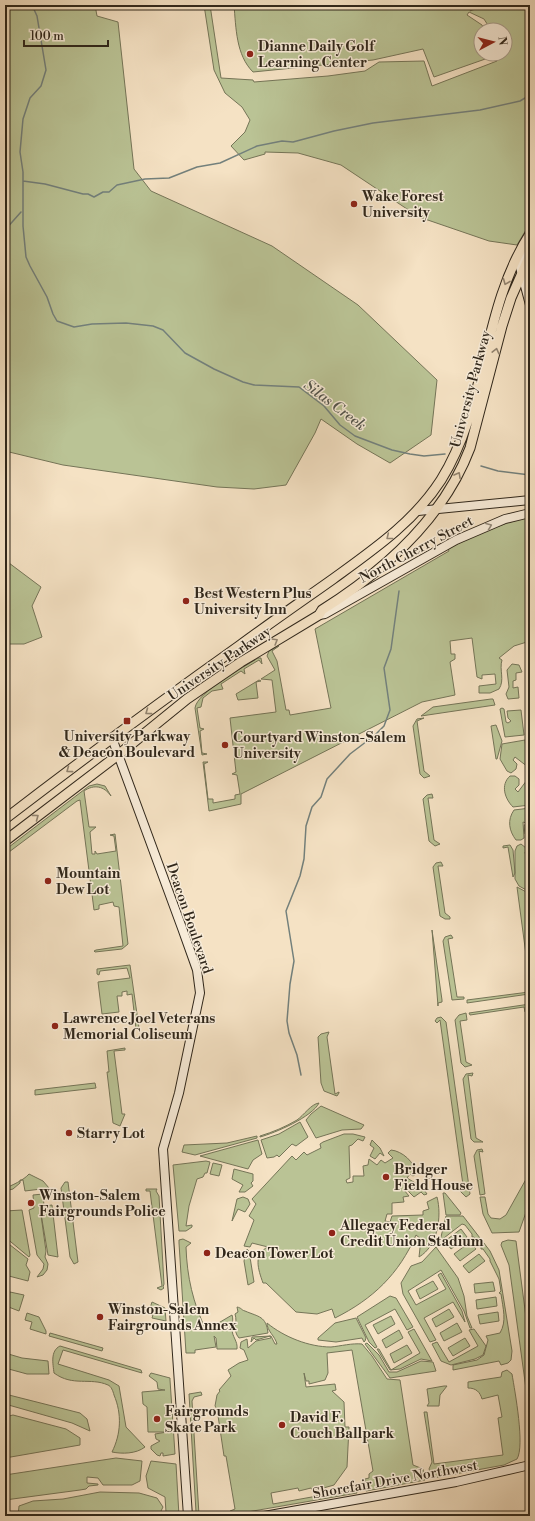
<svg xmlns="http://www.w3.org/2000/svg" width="535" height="1521" font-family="'Libre Bodoni',serif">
<rect width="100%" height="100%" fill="#f5e2c4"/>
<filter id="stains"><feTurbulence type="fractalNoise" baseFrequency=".005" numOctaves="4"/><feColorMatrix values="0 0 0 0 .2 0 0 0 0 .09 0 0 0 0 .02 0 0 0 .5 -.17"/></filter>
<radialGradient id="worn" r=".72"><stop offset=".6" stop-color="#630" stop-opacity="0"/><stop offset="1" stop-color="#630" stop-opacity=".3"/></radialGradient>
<path fill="#bac395" stroke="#757558" d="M5 5H95L97 16 118 22 134 169 151 191 272 246 358 305 437 380 431 435 390 463 357 444 321 419 315 433 286 485 254 489 217 487 63 465 5 451Z
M204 5H210L221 78 253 80 254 82 328 76 365 71 379 62 424 61 432 86 497 61V54H505V30H491L484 19 469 12 467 15 482 25 485 30H481V54H491V57L434 77 423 49 373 60 253 72C236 55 236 28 234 5H474L470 11 486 5H530V223L517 245 489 241 419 217 341 165 298 153 265 152V154L244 160 231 146 245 132 250 120 242 107 225 93 214 70Z
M530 516V641L514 646 499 658 502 660C499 670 505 680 499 689L490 693H479V686L496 684 495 674 482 675V679L477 677 472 638 450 641 451 654H455V659L450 662 455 695 422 702 241 794V804L209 811 203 762H208L204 764 208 799H213V803L235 799V795L240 794 237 775 232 774 236 772 230 718 276 712 272 680 261 679 275 670 267 656 269 651 279 646 272 651 277 661 286 710H289L290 715 331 708 315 629 449 551 448 549C474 535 501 524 530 516Z
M5 560 41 587 32 606 42 637 24 644H5Z
M258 658H261L262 664 259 660 244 669 245 674 241 671 221 684 223 689 212 691 203 698 201 707 197 708 200 728 204 729 200 731 202 753 207 754 202 755 195 708C197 692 244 667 258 658Z
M512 664 519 665 522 672 516 673V680L513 681V688L518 687 519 698 508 699 506 694 509 687 507 670Z
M259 680 261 681 256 682 258 698 238 700 236 694Z
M491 699H493L495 705 421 716 433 707Z
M502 708 504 709 506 722 508 723 511 721 508 718 507 711 521 710 524 735 505 737 500 709Z
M424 718 417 721 424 771 430 776 424 778 420 774 413 726 417 719Z
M496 725 502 741 497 759H496L491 726Z
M525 740 528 767 515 757 513 760 517 764 516 769 511 773 507 771 500 759 502 744Z
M510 776H515L519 779V785L515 789 518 792 530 776V805L513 807C505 799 500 785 510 776Z
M97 784 105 786 111 796C104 786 94 784 84 791L89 827H96L90 832 92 854H95V851L97 854 116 851 114 836 110 835 115 834 128 944 122 949 95 952 94 951 96 950 123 946 119 907 114 906 113 902 99 905V909L94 910 80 800 77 801 5 855V850L89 786Z
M432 794 433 798H428L434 840 440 844 435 846 429 841 423 799 427 795Z
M530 808V834H525L524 826 526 823 523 822 524 838 521 840H516C509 831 507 820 514 810Z
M521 844 526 848H530V851L525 852 526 857H530V892L519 886 515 879V851L517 846Z
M510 845 513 850 515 873 513 877 508 847 503 848V846Z
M441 862 443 866H438L445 913 450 917V919H445L440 916 433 867 436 863Z
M517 887 530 894V969L528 970Z
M432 930 442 1000V1002L438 1003V1006Z
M451 935 453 938 448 939 457 997H464V999L452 1000 443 941 445 937Z
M130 965 139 1028 136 1029 132 994 127 995V991L122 992V996H117L119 1012 102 1014 98 982 130 978 127 968 100 971 99 975 97 974V969Z
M529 992V994L467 1003V1000Z
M530 1004V1011L525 1012 524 1007 470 1015 469 1013Z
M466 1013 467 1020 460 1021 466 1062 472 1065 465 1067 461 1063 455 1020 459 1015Z
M441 1017 446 1022 470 1194 466 1197 459 1190 463 1185 440 1020 437 1023 435 1021 437 1018Z
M329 1032 327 1037 335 1094 339 1092V1093L337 1096 324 1091 321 1083 318 1037 321 1034Z
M125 1048V1050L114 1051 122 1114H125L120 1126 113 1123 107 1072H109L107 1051Z
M473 1073 472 1076 468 1075 476 1138 483 1142H474L471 1139 463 1079 466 1074Z
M95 1083 96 1088 35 1095V1090Z
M319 1103C312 1117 275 1133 260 1137V1136C273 1132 285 1127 297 1120 304 1115 311 1104 319 1103Z
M321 1106 364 1125 361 1129 342 1130 316 1138 306 1120 311 1114Z
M300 1122 308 1137 296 1146 292 1144 279 1157 277 1155 274 1157 267 1158 261 1140 279 1134Z
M344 1134H353L365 1137 363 1141 358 1139 352 1145 349 1146 350 1178 346 1180 347 1183 353 1182V1176H364L363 1166 368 1165 369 1159 377 1165 381 1160 385 1163 393 1158 388 1153 391 1150C402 1151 415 1162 416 1174L413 1176 410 1174 407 1178 422 1187 427 1194 424 1195 421 1192 414 1197 406 1189 409 1186 408 1185 404 1190 409 1196 403 1197 404 1202 392 1203V1214H387L385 1221 390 1222 392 1216 423 1215V1211L429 1209 427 1202 437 1197C442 1216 438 1246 419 1257L421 1239 416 1235C399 1274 373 1299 335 1318L332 1309 317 1314 296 1312 266 1283H263C258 1269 253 1254 268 1247L252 1243 250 1247 244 1246 254 1220 249 1216 256 1204 252 1199 292 1156 296 1160 304 1152 307 1155 321 1148 320 1144 323 1142Z
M257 1136V1138L195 1155 182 1152 184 1145 227 1143Z
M258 1140 262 1154 253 1160 248 1169 200 1156Z
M372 1140 380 1148 384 1156 380 1153 375 1159 370 1156 374 1148 370 1145Z
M482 1149 483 1152 479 1151 485 1194 480 1195 474 1156 477 1150Z
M206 1161 210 1162 207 1173H205L203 1177 197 1179 189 1206 186 1226 192 1225V1227L186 1231H179L173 1165Z
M213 1163 222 1165 219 1176 210 1174Z
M234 1169 253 1174V1181L251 1183 253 1186 245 1192H239L243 1185 232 1179Z
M530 1172V1201L519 1232 492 1233 483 1214 480 1197H485L488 1214 491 1218 500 1219 506 1215Z
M29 1174 43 1181 49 1188 25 1191 23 1180H20V1183L13 1189 5 1191V1188C11 1186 24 1180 29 1174Z
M65 1182H68L78 1262 74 1264 70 1257 61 1188Z
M146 1189H157L156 1191 159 1196 164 1284 163 1287 164 1288 161 1290 157 1288 162 1286 150 1191H146Z
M443 1193H445L461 1213 460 1215H446Z
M43 1194 44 1206 52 1205 58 1257 48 1255 40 1208 46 1251 45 1257 48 1264 47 1270 43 1275 37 1277 43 1269 44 1264 37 1255 29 1210 34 1208 33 1195Z
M243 1197 248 1199 250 1204 245 1212 238 1209 232 1221 237 1199Z
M22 1210 30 1255 29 1257 5 1237V1211Z
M446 1216H463L490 1251 499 1270 512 1351 511 1360 508 1363 501 1365 499 1361 453 1370V1365L477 1360 484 1355 488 1340 486 1336 500 1333C507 1321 503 1309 501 1294L499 1293 501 1291 499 1279 490 1261V1259L483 1249H481V1246L474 1237H472V1234L465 1225 462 1224 440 1241Z
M461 1229 467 1237 451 1249 445 1241Z
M183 1239 191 1243 186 1247C187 1277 193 1303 206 1330L208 1326 210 1328 232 1315C234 1321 231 1324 232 1329 232 1337 238 1341 237 1349H217L216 1338 214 1336 216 1347 195 1350V1353H186L179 1243V1240Z
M508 1240 516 1241 530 1348V1418L509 1265 501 1245 502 1242Z
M5 1241 28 1259 26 1265 30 1272 28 1281 5 1275Z
M470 1242 476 1249 460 1261 454 1254Z
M436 1247 458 1278 464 1296 467 1316 472 1328H470L464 1311 441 1270 408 1291 416 1305 446 1289 438 1275 441 1273 462 1311 465 1322 453 1302 424 1318 436 1340 430 1342 403 1294 401 1283 411 1266 422 1262Z
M247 1249 249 1251 254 1282 248 1285 244 1261Z
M479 1254 485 1261 469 1273 463 1266Z
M433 1281 438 1289 420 1299 416 1290Z
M493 1282 495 1291 475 1293 474 1284Z
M10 1292 24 1295 19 1311 6 1306Z
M390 1296 396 1298 413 1327 407 1330 395 1309 365 1325 377 1347 375 1348 369 1342 357 1317Z
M496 1297 497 1306 477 1309 476 1300Z
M152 1302 165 1308 166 1321 152 1318 153 1315 148 1314Z
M237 1307C242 1308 241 1310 245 1311 259 1317 266 1316 268 1333L239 1338C232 1330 238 1323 235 1314L238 1312Z
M449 1309 454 1317 436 1327 432 1319Z
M498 1312 499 1321 480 1324 478 1315Z
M27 1313 39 1317 46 1331V1334L30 1329 32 1322 25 1320Z
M391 1316 395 1324 378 1334 373 1325Z
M356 1318 366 1338 365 1341 364 1342 362 1338 336 1342 318 1340V1338L335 1323Z
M267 1323C284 1337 309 1347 331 1347 341 1346 352 1343 362 1344L372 1356 387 1379 400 1380 413 1465 423 1469 425 1480 366 1491 365 1479 369 1478V1474L373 1471 352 1350 327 1353 328 1373 325 1380 309 1384V1381H306L304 1373 306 1387 335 1384 336 1390 332 1391 344 1402 345 1427H349L347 1467 334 1485 313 1491 311 1488 299 1491 298 1488 271 1493 273 1504 356 1489 357 1493 230 1515V1511L235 1509 226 1456H224L217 1409 215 1406 217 1395 220 1391 219 1390 231 1376 228 1370 239 1363 248 1360 244 1350 240 1348 241 1342 247 1339 248 1348 256 1341 271 1338 270 1336 256 1340 254 1338 251 1342 252 1337 271 1336 275 1344H277C275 1336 267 1331 267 1323Z
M457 1323 462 1332 444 1341 440 1333Z
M414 1329 432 1361 421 1359 400 1369 390 1370 377 1349H379L391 1370 420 1353 408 1332Z
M474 1329 486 1346 483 1355 475 1359 451 1365 441 1361 432 1344 437 1342 449 1362 478 1346 469 1330Z
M399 1330 403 1338 386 1348 382 1340Z
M50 1333 103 1348 102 1351 49 1336Z
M465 1338 470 1346 453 1356 448 1348Z
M367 1343 379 1355 389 1372H397L421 1361 433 1362 436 1371 390 1378 365 1344Z
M407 1345 412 1353 394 1363 390 1354Z
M60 1346 141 1370 142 1373 63 1350 58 1364 109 1380 119 1386 126 1427 145 1447C136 1454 122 1454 112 1452 121 1434 122 1414 114 1395 113 1391 111 1386 108 1385 90 1377 73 1387 54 1373 53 1364 50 1351 60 1346Z
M5 1353 22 1358 48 1361 49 1374H27L5 1368Z
M507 1370 512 1374C515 1392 525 1446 517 1459L504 1465 433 1478 429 1469 432 1462 424 1412H427L434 1464 503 1455 498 1418 502 1417 498 1395 482 1399C480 1392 476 1388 468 1388V1382L501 1377 502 1372Z
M151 1373 170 1378V1380L175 1454 163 1456V1453H161L160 1456 157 1455 151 1449V1446L160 1441 156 1439 155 1434 167 1432H148L147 1407 143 1404 142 1392 165 1390 158 1389 157 1382 149 1376Z
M444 1386H447L440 1395 439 1406H427L429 1403 427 1389Z
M201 1392 202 1395 194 1397 192 1401 199 1515 205 1516H197L196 1512 189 1394Z
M5 1394 80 1413 87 1419 90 1431 72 1423 5 1404Z
M13 1415 66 1429 80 1438V1445L5 1458V1417Z
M116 1458 142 1461 140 1481 132 1485H103L98 1478 87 1477V1483L98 1484V1485L89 1486 86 1489 80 1490 5 1500V1475Z
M151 1461 176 1464 179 1516H161L166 1512 165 1497 148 1488 146 1476Z
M100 1492 139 1493 157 1498 163 1507 160 1513 157 1516H18L19 1506 33 1501 63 1499Z"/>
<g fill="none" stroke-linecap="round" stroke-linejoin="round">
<path stroke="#73807c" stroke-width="1.5" d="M32 5 37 16 46 70 41 86 30 98 23 119 20 152 23 172V226L26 257 30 266 47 297 53 314 57 321 74 327 92 324 126 323 153 326 163 330 185 353 214 369 243 382 254 385 299 387 324 406 340 425 355 436 392 450 410 454 424 456 445 454
M23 181 45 184 83 194H88L94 197 103 192H109L117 185 145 179 169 178 197 167 220 163 257 146 282 141 293 142 334 131 373 123 480 110 520 101 530 95
M5 230 21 212
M481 466 498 471 530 475
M301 1075 297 1055 289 1033 287 1021 290 984 294 961 286 911 300 876 304 859 306 826 312 807 321 797 327 779 350 754 375 735 384 726 390 710 384 668 391 649 399 591"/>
<g stroke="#30271b" stroke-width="10">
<path id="secondary" d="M529 245 520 267 530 305
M418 511 530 500
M319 615 325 614 456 540 505 519 530 513
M112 738 182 928 197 970 200 993 179 1093 163 1149 188 1516
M264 1516 456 1482 530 1465"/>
</g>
<g stroke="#30271b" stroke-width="11">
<path id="primary" d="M5 819C82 760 160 702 239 646 270 623 302 601 333 579 373 550 414 522 441 480 488 405 481 310 530 234
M5 841 118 755 187 699 241 662 319 615 322 610C384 571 444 517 470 448L502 326 511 298 530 255"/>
</g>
<use href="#secondary" stroke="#f8ecd9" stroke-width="8"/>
<use href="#primary" stroke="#f5e2c4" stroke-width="9"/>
</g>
<defs><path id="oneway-chevron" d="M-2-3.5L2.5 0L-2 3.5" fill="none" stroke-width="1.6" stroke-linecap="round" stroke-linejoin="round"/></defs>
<g stroke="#928470">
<use href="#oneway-chevron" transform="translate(506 282) rotate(112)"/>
<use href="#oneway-chevron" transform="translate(496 351) rotate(-76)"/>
<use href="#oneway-chevron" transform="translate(458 475) rotate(-61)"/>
<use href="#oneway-chevron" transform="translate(389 537) rotate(141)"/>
<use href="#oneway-chevron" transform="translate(275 641) rotate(-31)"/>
<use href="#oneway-chevron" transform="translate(148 712) rotate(144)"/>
<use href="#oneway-chevron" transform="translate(69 770) rotate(143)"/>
<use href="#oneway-chevron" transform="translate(36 817) rotate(-37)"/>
</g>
<use stroke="#948a7a" href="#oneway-chevron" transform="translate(489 526) rotate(-21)"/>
<g fill="#8f2418" stroke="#f8ecd9" stroke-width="1.5">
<circle cx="250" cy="54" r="4"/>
<circle cx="354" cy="204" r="4"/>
<circle cx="186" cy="601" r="4"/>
<rect x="123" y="717" width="8" height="8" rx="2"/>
<circle cx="225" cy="745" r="4"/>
<circle cx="48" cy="881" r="4"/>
<circle cx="55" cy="1026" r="4"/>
<circle cx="69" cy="1133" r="4"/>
<circle cx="386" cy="1177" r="4"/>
<circle cx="31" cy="1203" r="4"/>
<circle cx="332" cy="1233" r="4"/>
<circle cx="207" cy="1253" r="4"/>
<circle cx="100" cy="1317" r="4"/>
<circle cx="157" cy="1419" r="4"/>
<circle cx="282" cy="1425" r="4"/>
</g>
<g text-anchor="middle" stroke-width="3" stroke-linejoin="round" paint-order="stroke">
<g font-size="14" font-weight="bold" fill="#30271b" stroke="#f8ecd9" text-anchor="start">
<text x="258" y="51">Dianne Daily Golf<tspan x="258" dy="16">Learning Center</tspan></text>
<text x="362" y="201">Wake Forest<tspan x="362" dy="16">University</tspan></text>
<text x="194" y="598">Best Western Plus<tspan x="194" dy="16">University Inn</tspan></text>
<text x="127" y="741" text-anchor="middle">University Parkway<tspan x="127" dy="16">&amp; Deacon Boulevard</tspan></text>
<text x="233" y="742">Courtyard Winston-Salem<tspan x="233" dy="16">University</tspan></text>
<text x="56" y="878">Mountain<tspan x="56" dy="16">Dew Lot</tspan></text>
<text x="63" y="1023">Lawrence Joel Veterans<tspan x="63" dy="16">Memorial Coliseum</tspan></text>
<text x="77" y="1138">Starry Lot</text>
<text x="394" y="1174">Bridger<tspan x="394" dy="16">Field House</tspan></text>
<text x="39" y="1200">Winston-Salem<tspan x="39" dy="16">Fairgrounds Police</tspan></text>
<text x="340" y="1230">Allegacy Federal<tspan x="340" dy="16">Credit Union Stadium</tspan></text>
<text x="215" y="1258">Deacon Tower Lot</text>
<text x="108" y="1314">Winston-Salem<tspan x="108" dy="16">Fairgrounds Annex</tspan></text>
<text x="165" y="1416">Fairgrounds<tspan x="165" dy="16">Skate Park</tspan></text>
<text x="290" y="1422">David F.<tspan x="290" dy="16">Couch Ballpark</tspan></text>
</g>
<g font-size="14" fill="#30271b" stroke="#f8ecd9">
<text transform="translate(470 389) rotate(-75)" y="5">University Parkway</text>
<text transform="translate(416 549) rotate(-28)" y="5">North Cherry Street</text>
<text transform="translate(219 663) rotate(-34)" y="5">University Parkway</text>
<text transform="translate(190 918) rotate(71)" y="5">Deacon Boulevard</text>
<text transform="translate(395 1479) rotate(-10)" y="5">Shorefair Drive Northwest</text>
</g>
<g font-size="15" font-style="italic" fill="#52544c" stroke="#f8ecd9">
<text transform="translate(335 405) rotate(37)" y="5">Silas Creek</text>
</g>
</g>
<rect width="535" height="1521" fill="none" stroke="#f5e2c4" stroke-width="20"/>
<rect x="6" y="6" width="523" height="1509" fill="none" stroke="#30271b" stroke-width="2"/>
<rect x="10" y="10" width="515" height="1501" fill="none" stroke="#30271b"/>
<g transform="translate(493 42) rotate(83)"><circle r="19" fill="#f8ecd9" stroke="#a89d8d"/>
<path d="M0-3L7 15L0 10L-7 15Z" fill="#8f2418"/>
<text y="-6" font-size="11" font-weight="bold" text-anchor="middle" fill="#30271b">N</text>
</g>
<path d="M24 40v6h84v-6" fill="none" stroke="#30271b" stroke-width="2"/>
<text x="30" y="40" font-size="12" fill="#30271b" stroke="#f8ecd9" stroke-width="3" paint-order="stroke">100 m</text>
<rect width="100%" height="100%" filter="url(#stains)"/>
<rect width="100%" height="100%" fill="url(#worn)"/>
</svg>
